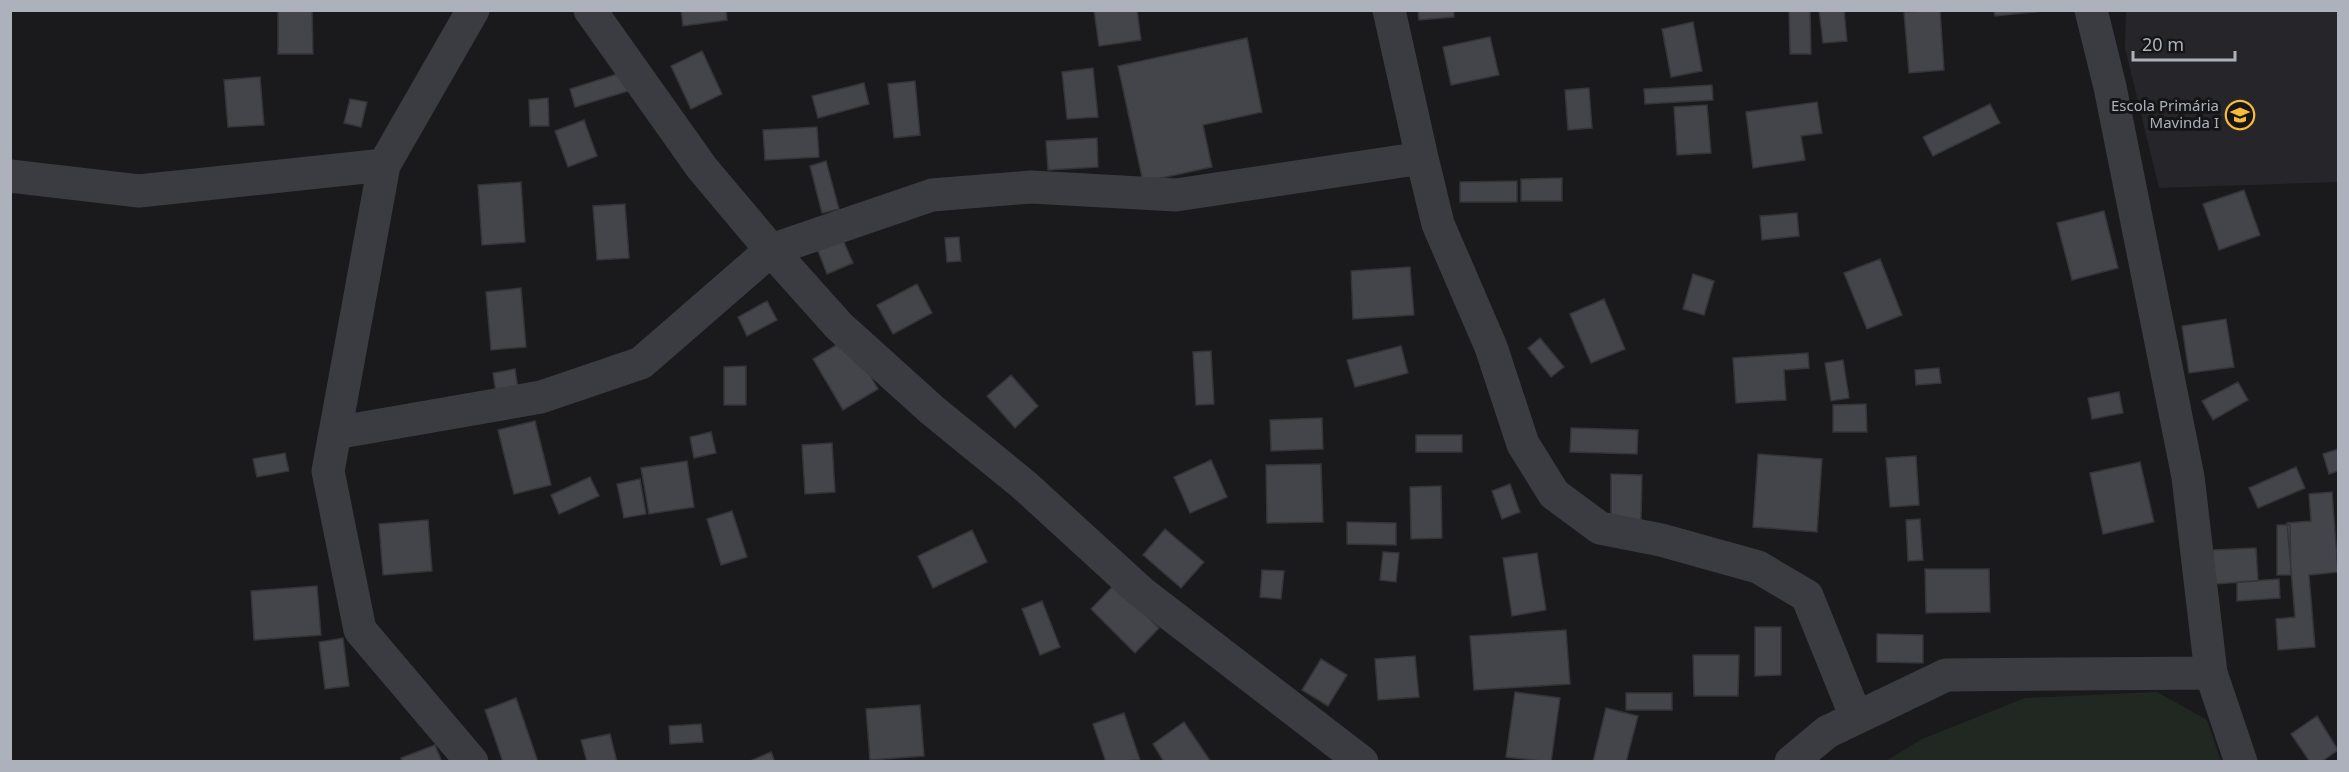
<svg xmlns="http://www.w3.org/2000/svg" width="2349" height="772" font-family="'Noto Sans',sans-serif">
<rect width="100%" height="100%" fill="#1a1a1d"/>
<path fill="#26262a" d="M2126 11H2338V182L2159 188 2125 48Z"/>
<path fill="#202821" d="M2157 692 2207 720 2221 761H1886L1922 739 2025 698Z"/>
<path fill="#44454a" stroke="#343439" stroke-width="1.5" d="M278 10H312L313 54H278Z
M681 10H726L727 20 683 26Z
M1094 10H1137L1141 40 1099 46Z
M1418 10H1454V17L1419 20Z
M1789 10H1810L1811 54H1790Z
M1819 10H1844L1847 41 1823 43Z
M1940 10 1944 70 1909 73 1904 12Z
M1994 10H2054L1995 16Z
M1693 22 1702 71 1671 77 1662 29Z
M1490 37 1499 75 1451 85 1443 47Z
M1247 38 1262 112 1203 125 1212 167 1143 182 1118 66Z
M702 51 722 94 691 109 671 66Z
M1093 68 1098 117 1067 119 1062 72Z
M630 70 635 89 575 107 570 89Z
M260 77 264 125 228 127 224 80Z
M915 81 920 135 894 138 888 84Z
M864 83 869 104 818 118 812 96Z
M1712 85 1713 100 1645 104 1644 89Z
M1589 88 1592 128 1568 130 1565 90Z
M548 98 549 126H530L529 100Z
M350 99 367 102 361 127 344 123Z
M1817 102 1822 133 1801 136 1805 160 1753 168 1746 112Z
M1990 104 2000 123 1933 156 1923 137Z
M1707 105 1711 153 1677 155 1674 107Z
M584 120 597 156 568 167 555 131Z
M817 127 819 157 765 160 763 130Z
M1097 138 1098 167 1048 170 1046 141Z
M826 161 839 209 822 213 810 166Z
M1562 178V201H1521V179Z
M1517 181V202H1460V182Z
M521 182 525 242 482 245 478 185Z
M2244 190 2260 235 2219 250 2203 204Z
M625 204 629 258 597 260 593 206Z
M2104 211 2118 268 2072 280 2057 223Z
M1797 213 1799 236 1762 240 1760 216Z
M840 233 853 263 827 274 815 243Z
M959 237 961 261 947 262 945 238Z
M1880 259 1902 315 1867 329 1844 273Z
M1410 267 1414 315 1353 319 1351 271Z
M1693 274 1714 281 1704 315 1683 309Z
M917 284 932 313 893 334 877 305Z
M521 288 526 347 491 350 486 292Z
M1604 299 1625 349 1591 363 1570 314Z
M767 301 777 320 747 336 738 317Z
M2226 319 2234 367 2189 373 2182 326Z
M848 338 878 389 843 410 813 359Z
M1540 338 1564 367 1551 377 1528 348Z
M1401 346 1408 373 1355 387 1347 360Z
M1211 351 1214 404 1196 405 1193 352Z
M1808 353 1809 368 1784 370 1786 400 1736 403 1733 358Z
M1843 360 1849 398 1831 401 1825 363Z
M746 366V405H724V367Z
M1939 368 1941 383 1916 385 1915 370Z
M515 369 518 389 496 393 493 373Z
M1011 375 1038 406 1015 428 987 396Z
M2238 382 2248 400 2213 420 2202 401Z
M2119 392 2123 413 2092 419 2088 398Z
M1866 404 1867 432H1833V405Z
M1322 418 1323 449 1271 451 1270 420Z
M535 421 551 485 514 494 498 430Z
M1571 428 1638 430 1637 454 1570 452Z
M711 432 716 453 694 458 690 437Z
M1416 435H1462V452H1416Z
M832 443 835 492 805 494 802 445Z
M2338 449V471L2329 474 2323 454Z
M285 453 289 471 257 477 253 459Z
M1758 454 1822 459 1817 532 1753 527Z
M1916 456 1919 505 1890 507 1886 458Z
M1211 460 1227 497 1190 513 1174 477Z
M687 461 694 507 649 514 641 468Z
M2140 462 2154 522 2103 534 2090 473Z
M1321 464 1323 522 1267 523 1266 465Z
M2296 467 2305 488 2258 508 2249 488Z
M1611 474 1642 475 1641 520H1611Z
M590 477 599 496 559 514 551 495Z
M640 479 646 514 624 518 617 484Z
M1510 484 1520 512 1502 519 1492 491Z
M1441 486 1442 538 1411 539 1410 487Z
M2332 492 2338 572 2309 575 2315 647 2278 650 2276 619 2295 617 2287 523 2311 521 2309 494Z
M732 511 747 557 721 565 707 519Z
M1920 519 1923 560 1908 561 1906 520Z
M428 520 432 571 383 575 379 524Z
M1347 522 1396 523V545L1347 544Z
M2277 525H2290L2291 575H2277Z
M1165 529 1204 562 1181 588 1143 555Z
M972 530 987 562 933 588 918 556Z
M2256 548 2258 581 2214 584 2213 550Z
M1383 552 1399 553 1396 582 1380 580Z
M1537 553 1546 610 1512 616 1503 558Z
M1925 569H1989L1990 612 1926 613Z
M1262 570 1284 571 1281 599 1260 597Z
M2279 579 2280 598 2237 601V582Z
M1114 585 1159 628 1135 653 1091 609Z
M317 586 321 635 254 640 251 591Z
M1042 601 1060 647 1040 655 1022 609Z
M1755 627H1781V675L1755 676Z
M1566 630 1570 684 1474 690 1470 636Z
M1877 634 1923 635V663L1877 662Z
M343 638 349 686 325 689 319 642Z
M1693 655H1739L1738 696H1694Z
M1415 656 1419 697 1378 700 1375 659Z
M1321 659 1347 675 1328 706 1302 690Z
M1515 692 1560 698 1551 762 1506 757Z
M1626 693H1672V710H1626Z
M516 698 538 762H503L485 710Z
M920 705 924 756 870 760 866 709Z
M1606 708 1638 716 1626 762H1593Z
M1124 713 1140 760 1106 762 1093 724Z
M2317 716 2338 750 2321 762H2310L2291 734Z
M1184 722 1211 762H1164L1153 744Z
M701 724 703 742 670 744 669 726Z
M610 734 617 762H587L581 740Z
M435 745 442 762H402L401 758Z
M771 752 775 762H748Z"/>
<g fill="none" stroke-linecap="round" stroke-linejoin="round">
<path stroke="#3b3c42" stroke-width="33" d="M590 10 702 168 771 250 839 326 932 410 1024 485 1141 592 1362 762
M1389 10 1422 158
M2091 10 2110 87 2188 477 2211 673 2241 762
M384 165 328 471 360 630 472 762
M10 176 139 191 384 165 473 10
M335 433 541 397 641 363 771 250 932 195 1031 187 1176 195 1422 158 1438 224 1491 347 1523 444 1554 494 1600 528 1661 540 1758 567 1807 596 1856 717
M1791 762 1827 732 1946 675 2211 673"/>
</g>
<defs>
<g id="school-ring" transform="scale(1.5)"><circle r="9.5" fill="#151518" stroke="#f8bb36" stroke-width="1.5"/><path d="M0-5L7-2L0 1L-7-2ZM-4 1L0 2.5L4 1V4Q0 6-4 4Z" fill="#f8bb36"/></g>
</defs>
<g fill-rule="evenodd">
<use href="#school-ring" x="2240" y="115"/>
</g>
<g text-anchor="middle" stroke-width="6" stroke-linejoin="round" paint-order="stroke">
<g font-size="15" fill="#acb1bc" stroke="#151518" text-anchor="end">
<text x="2219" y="111">Escola Primária<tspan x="2219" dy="17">Mavinda I</tspan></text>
</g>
</g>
<rect width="2349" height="772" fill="none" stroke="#acb1bc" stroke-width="24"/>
<path d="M2133 51v9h102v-9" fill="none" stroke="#acb1bc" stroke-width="3"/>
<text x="2142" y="51" font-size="18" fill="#acb1bc" stroke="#151518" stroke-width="4.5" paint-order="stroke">20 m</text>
</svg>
